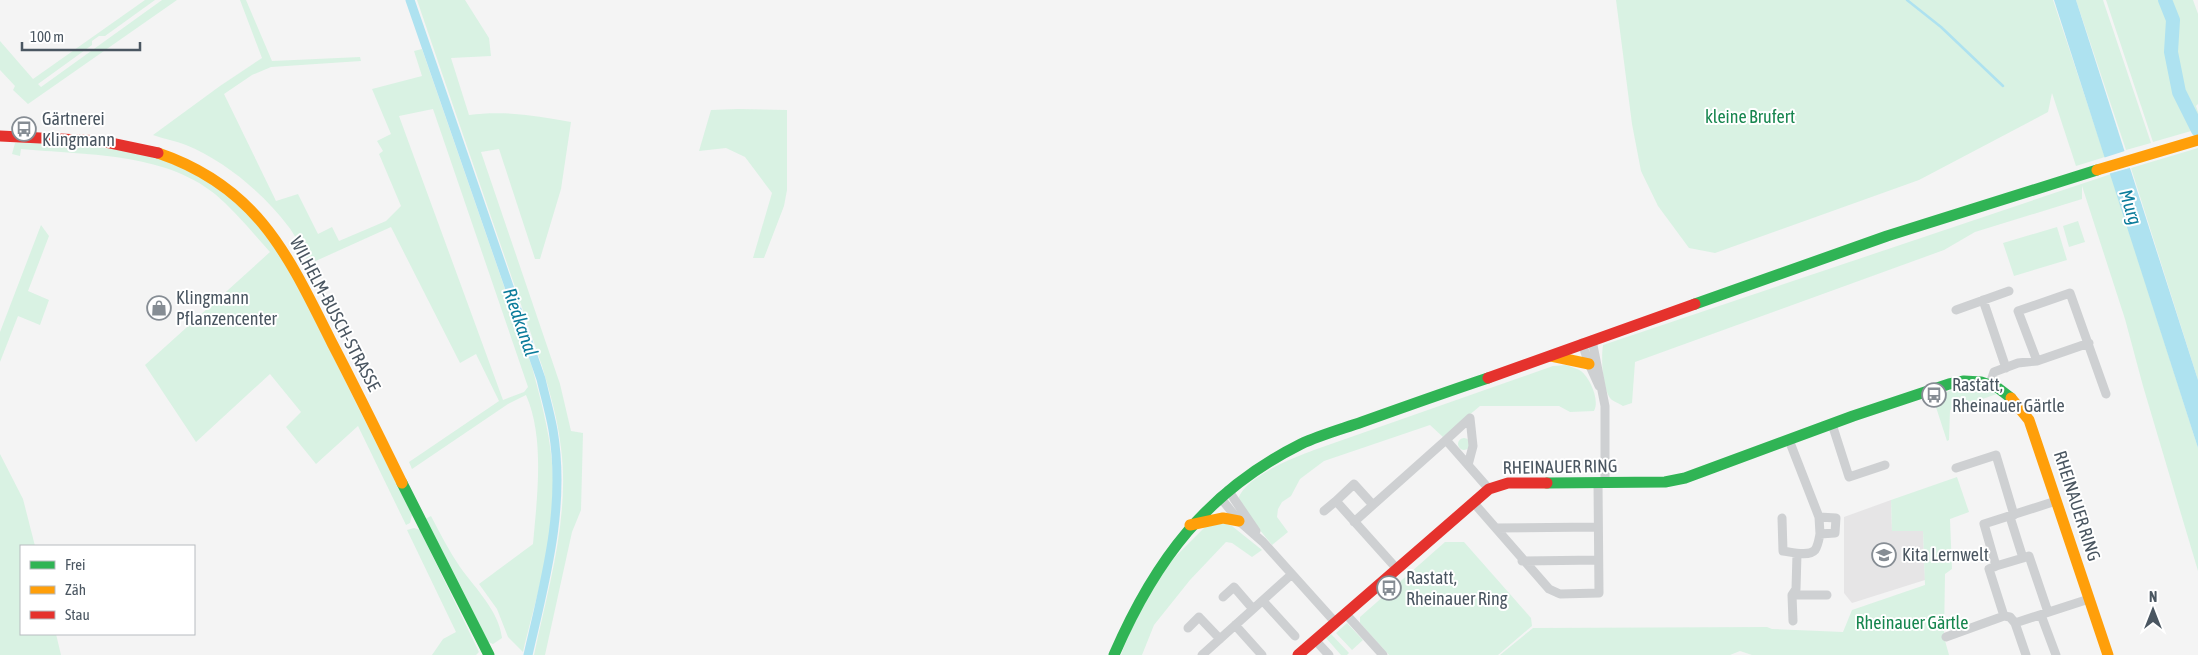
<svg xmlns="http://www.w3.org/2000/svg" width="2198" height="655" font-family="'Asap Condensed',sans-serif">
<rect width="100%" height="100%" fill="#f4f4f4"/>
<path fill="#e6e5e6" d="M1891 500 1892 531H1923L1925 580 1852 603 1844 593V517Z"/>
<path fill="#d9f2e3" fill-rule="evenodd" d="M145 0H155L105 36H99L92 41V45L38 84 41 87 162 0H177L28 104 13 90 15 86 0 70V41L33 79Z
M240 0H246L272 61 360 57 361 61 271 67 252 75 224 94 276 201 298 194 318 234 332 227 339 241 386 221 401 206 379 154 383 151 377 141 391 134 372 89 422 76 414 51 422 49 532 367C542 404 552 441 553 479 556 537 536 597 523 652L508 637 497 609 479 584 533 544C537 498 545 438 526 395L508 404 412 469 409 462 499 401 476 354 460 363 391 227 309 264C302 252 297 237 288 226 263 193 225 161 186 145 176 141 164 139 153 135L220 86 262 58ZM433 109 528 387 524 392 503 400 399 116Z
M417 0H465L489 38 491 56 451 58 469 115C504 110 537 116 571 122L561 189 540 259H535L499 149 481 152 560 384 571 431 583 433 581 510 572 532 545 655H534C548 588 570 517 561 448 558 420 550 393 542 366Z
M1616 0H2053L2105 157 2076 166 2052 93 2048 112 1919 180 1715 253 1689 248 1658 206 1641 171 1632 124Z
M2076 0H2103L2151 143 2126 150Z
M2106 0H2193L2198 14V104L2196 106 2198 112V129L2153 142Z
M738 109 787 110V190L784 206 764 258H753L772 193 745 157 726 148 699 151 711 110Z
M19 142 84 145 148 154 200 175 246 210 285 260 412 515 410 523 406 525 358 426 316 464 286 427 301 412 270 374 196 442 145 365 270 252C252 232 235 211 215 194 163 152 84 155 21 149L20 156 12 154 15 143Z
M2198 148V380L2131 168Z
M2111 174 2198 448V571L2143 386 2125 319 2082 186V199L1975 232 1944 250 1635 362 1632 403 1623 406C1620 404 1615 402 1612 400 1602 391 1601 357 1603 345Z
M2078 221 2085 242 2069 247 2063 226Z
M41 225 49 236 28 291 49 300 40 325 18 316 0 362V332Z
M2057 227 2067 260 2014 276 2003 243Z
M1566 365C1571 367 1576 368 1581 371 1590 378 1600 400 1594 411L1570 412 1559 406H1480L1443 437 1430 425 1324 461 1300 479 1291 496 1282 502 1278 509 1277 517 1288 532 1272 545 1250 518 1238 499C1246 476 1293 458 1314 450L1553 366Z
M1966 388 1985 389 1997 394 1950 410 1949 440 1947 441 1933 398 1954 389Z
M1458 444a6 6 0 1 1 12 0a6 6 0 1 1-12 0Z
M0 454 23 499 35 546H21V634H56L61 655H0Z
M1957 477 1969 512 1950 519 1952 569 1945 574 1944 637 1949 655H1752L1740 651 1730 655H1500L1533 628 1767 627 1772 629 1843 632 1852 610 1925 585 1923 531H1892L1891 500Z
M431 516C440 533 449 551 460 567 475 588 499 611 502 638L493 644 488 642 425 519Z
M1223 523 1232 526 1262 550 1252 557 1232 543 1226 542 1190 580 1154 625 1142 655H1121L1131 629 1159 578 1172 560 1206 526Z
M414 528 420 530 479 652 476 655H432L443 639 456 632 407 530Z
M1445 542H1464L1531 618 1532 626 1498 655H1389L1360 623V617Z
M1347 623 1363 640 1352 650 1336 633Z
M1331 634 1349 653 1347 655H1341L1326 638Z"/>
<path fill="#aee2f0" d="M2054 0H2076L2198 380V448Z"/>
<path fill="#f4f4f4" d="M2128 150 2133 167 2108 174 2103 158Z"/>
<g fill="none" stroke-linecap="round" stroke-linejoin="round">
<path stroke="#aee2f0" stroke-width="2.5" d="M1907 0 1941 27 2003 86"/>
<path stroke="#aee2f0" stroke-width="9" d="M410 0 541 379C545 396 550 413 553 430 566 507 545 581 528 655"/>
<path stroke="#aee2f0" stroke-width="14" d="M2165 0 2173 20 2171 52 2179 92 2198 130"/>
<path stroke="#ced0d2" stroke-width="9" d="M1983 300 2006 368
M1956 310 2009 291
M1592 340 1605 406V483
M1582 343 1589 364 1599 386
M2037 361 2018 311 2070 293 2106 394
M1990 384 1994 372 2018 363 2037 361 2089 343
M1832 424 1849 477 1885 465
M1789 440 1819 517 1820 534 1835 533 1836 518 1819 517
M1468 465 1473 446 1470 418 1446 440 1489 489
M1956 468 1996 455 2014 515
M1228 490 1256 531
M1220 497 1239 521 1263 542 1335 622
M1473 502 1549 589 1560 594 1599 593 1598 483
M1373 505 1446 440
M1324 511 1336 501
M2010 517 2023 558 2029 556 2048 612
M1782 518 1783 551C1791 552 1809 557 1815 550 1818 546 1819 539 1820 534
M1354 522 1373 505 1354 484 1336 501 1397 569
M1496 528 1598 527
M1522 561 1598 560
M1996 566 2023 558
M1792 595H1827
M1223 597 1234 587 1253 609
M1263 601 1295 636
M1345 613 1383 655
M2041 615 2056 655
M2004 616 1989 569 1996 566 1984 524 2056 501
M1793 621 1792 595 1796 589 1797 554
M2015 623 2026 655
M1235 625 1262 655
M1188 628 1199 617 1220 639
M1946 637 2004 616 2010 617 2015 623 2089 599
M1315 640 1329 655
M1202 655 1292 574"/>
<path stroke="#30b455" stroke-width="11" d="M1695 304 1887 236 2097 170
M402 483 489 655
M1547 483 1665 482 1685 478 1853 416 1949 384 1964 381 1981 382 1998 388 2011 398
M1114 655C1155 560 1207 491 1301 444 1320 435 1342 429 1362 422 1404 407 1446 392 1488 378"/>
<path stroke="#ff9f0a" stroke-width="11" d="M158 153C258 187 288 255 332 343 356 389 379 436 402 483
M2097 170 2198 140
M1551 356 1589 364
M2011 398 2029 420 2108 655
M1190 525 1223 518 1239 521"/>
<path stroke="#e5322d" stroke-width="11" d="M0 136 101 141 158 153
M1488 378 1695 304
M1298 655 1489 489 1508 483H1547"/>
</g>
<defs>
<g id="bus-ring" transform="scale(1.25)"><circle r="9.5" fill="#fff" stroke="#868d94" stroke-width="1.5"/><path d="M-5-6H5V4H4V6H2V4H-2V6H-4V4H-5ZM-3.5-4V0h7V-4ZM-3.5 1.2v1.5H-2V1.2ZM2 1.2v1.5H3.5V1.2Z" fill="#868d94"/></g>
<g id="shop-ring" transform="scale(1.25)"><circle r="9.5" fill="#fff" stroke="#868d94" stroke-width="1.5"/><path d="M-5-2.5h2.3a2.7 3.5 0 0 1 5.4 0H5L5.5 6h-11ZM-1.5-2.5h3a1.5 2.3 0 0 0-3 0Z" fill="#868d94"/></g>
<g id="school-ring" transform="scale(1.25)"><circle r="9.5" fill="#fff" stroke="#868d94" stroke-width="1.5"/><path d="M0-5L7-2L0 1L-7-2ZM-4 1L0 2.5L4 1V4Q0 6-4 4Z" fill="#868d94"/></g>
</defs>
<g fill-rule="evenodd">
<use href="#bus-ring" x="24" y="129"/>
<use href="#shop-ring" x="159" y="308"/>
<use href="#bus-ring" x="1934" y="395"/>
<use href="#school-ring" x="1884" y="555"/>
<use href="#bus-ring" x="1389" y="588"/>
</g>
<g text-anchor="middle" stroke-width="4" stroke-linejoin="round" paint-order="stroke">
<g font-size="18" fill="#17864f" stroke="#fff">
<text x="1750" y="123">kleine Brufert</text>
<text x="1912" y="629">Rheinauer Gärtle</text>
</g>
<g font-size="18" fill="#4a5661" stroke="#fff" text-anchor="start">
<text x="42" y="125">Gärtnerei<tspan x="42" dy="21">Klingmann</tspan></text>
<text x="176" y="304">Klingmann<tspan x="176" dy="21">Pflanzencenter</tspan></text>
<text x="1952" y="391">Rastatt,<tspan x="1952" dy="21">Rheinauer Gärtle</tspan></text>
<text x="1902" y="561">Kita Lernwelt</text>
<text x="1406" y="584">Rastatt,<tspan x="1406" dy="21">Rheinauer Ring</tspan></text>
</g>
<g font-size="18" fill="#4a5661" stroke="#fff">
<text transform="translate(335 314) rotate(62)" y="6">WILHELM-BUSCH-STRASSE</text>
<text transform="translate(1560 467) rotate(-1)" y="6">RHEINAUER RING</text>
<text transform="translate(2077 506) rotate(72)" y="6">RHEINAUER RING</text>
</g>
<g font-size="19" font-style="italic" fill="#0c7c9b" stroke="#fff">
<text transform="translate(2131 207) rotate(72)" y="7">Murg</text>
<text transform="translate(521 322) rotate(71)" y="7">Riedkanal</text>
</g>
</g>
<rect x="20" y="545" width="175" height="90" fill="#ffffff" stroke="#b7bbc0"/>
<rect x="30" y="561" width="25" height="8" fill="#30b455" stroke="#b7bbc0"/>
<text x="65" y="570" font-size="15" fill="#4a5661">Frei</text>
<rect x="30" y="586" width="25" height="8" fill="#ff9f0a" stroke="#b7bbc0"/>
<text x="65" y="595" font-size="15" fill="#4a5661">Zäh</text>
<rect x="30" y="611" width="25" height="8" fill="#e5322d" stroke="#b7bbc0"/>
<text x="65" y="620" font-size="15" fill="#4a5661">Stau</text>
<g transform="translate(2153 610)" stroke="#ffffff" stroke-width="4" paint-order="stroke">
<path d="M0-4L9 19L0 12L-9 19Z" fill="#4a5661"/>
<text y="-8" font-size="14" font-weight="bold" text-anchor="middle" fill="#4a5661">N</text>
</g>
<path d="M22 42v8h118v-8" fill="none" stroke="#4a5661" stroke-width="2.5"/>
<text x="30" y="42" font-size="15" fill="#4a5661" stroke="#ffffff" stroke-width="4" paint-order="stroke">100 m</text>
</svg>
